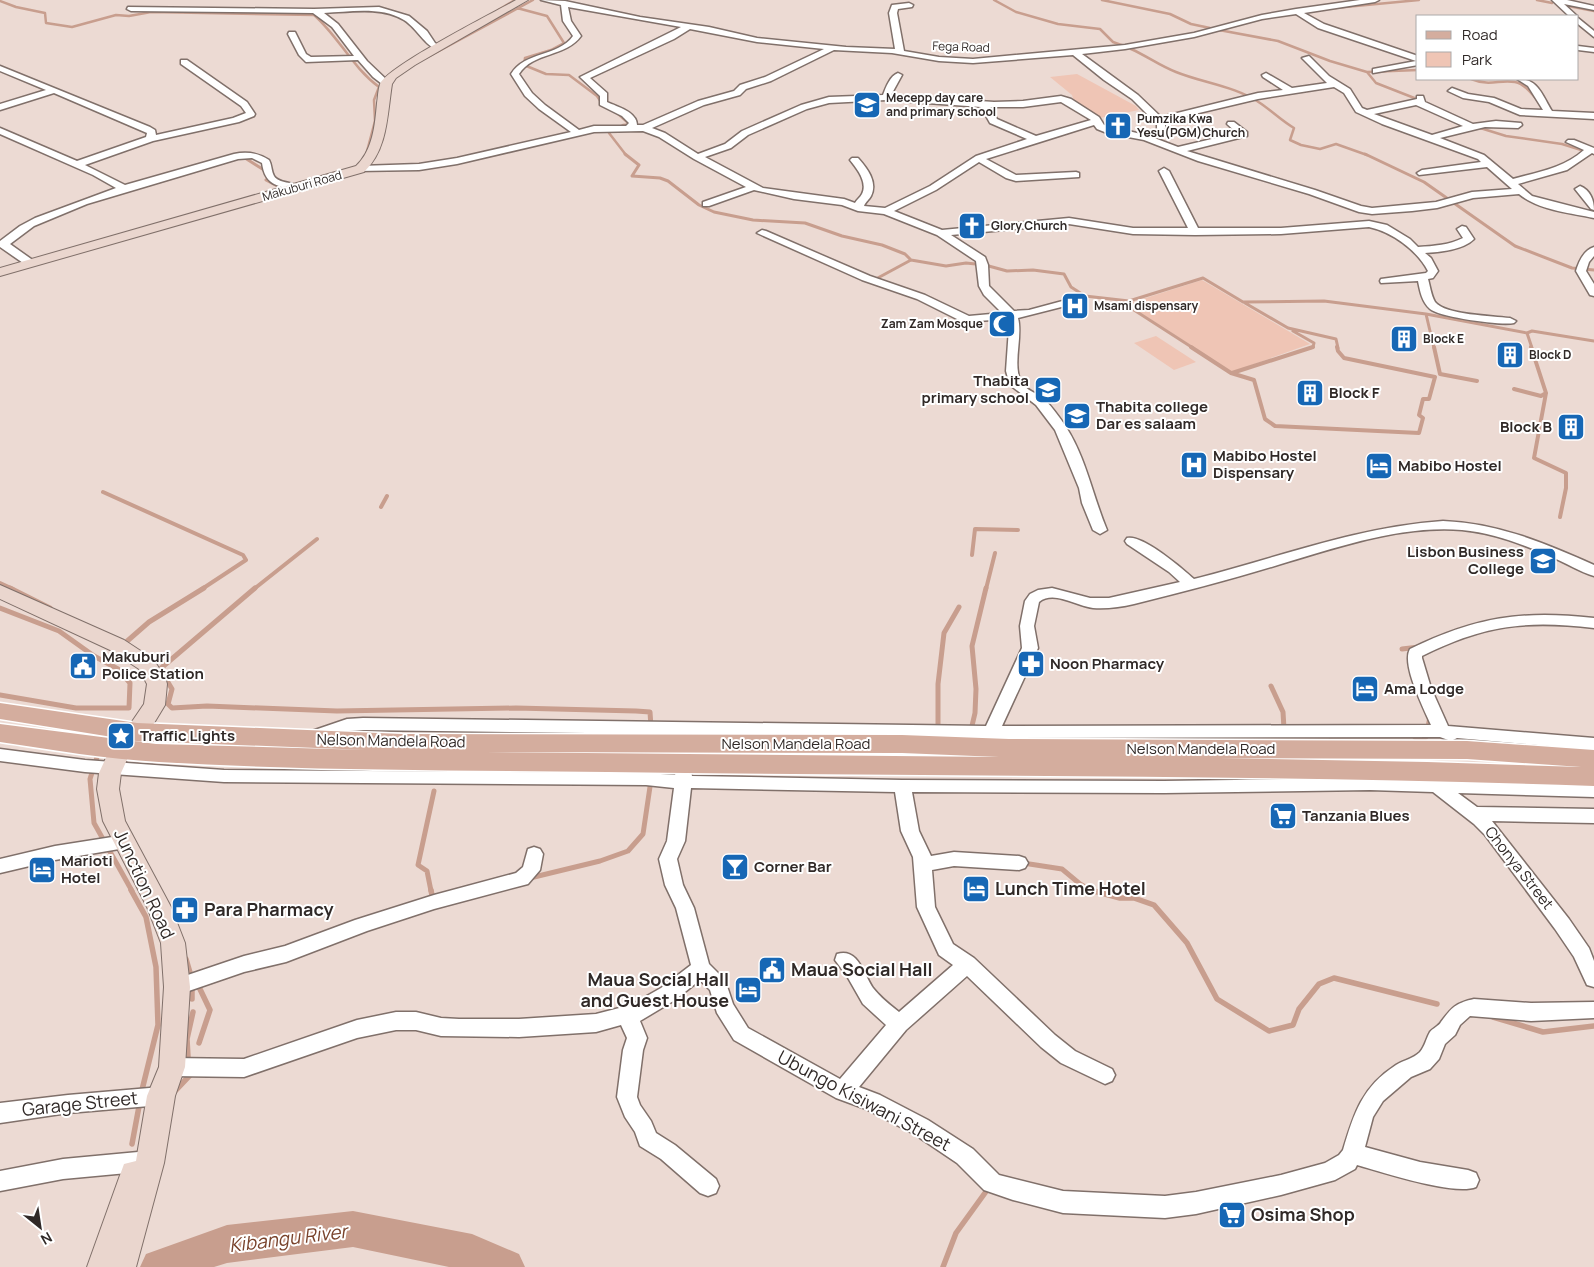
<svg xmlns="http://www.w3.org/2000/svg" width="1594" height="1267" font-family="Manrope,sans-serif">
<rect width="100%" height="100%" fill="#ecdad3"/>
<path fill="#efc5b5" d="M1077 74 1136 106 1139 110 1100 118 1074 102 1072 95 1050 77Z
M1202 280 1310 344 1232 372 1127 304Z
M1156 336 1196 362 1174 370 1134 343Z"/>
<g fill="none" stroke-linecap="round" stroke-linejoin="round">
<path stroke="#c89e8e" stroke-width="2.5" d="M994 0 1016 12 1058 24 1100 29 1113 42 1124 46
M1102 0 1170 14 1191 24 1210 28
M1537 0 1552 3
M0 1 16 7 45 13 46 23 72 27 116 15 129 16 151 12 314 15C339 37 352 67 379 87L374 100 375 121 366 155
M1563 5 1594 11
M517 8 547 16 564 43 551 50 525 58 524 65 546 74 569 75 597 96 603 105
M1335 8 1419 0
M498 10 515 0
M1219 30 1278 41 1330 61 1367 72 1376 83 1422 101
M1131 49C1147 56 1160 66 1176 72 1203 83 1235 86 1260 103 1272 111 1282 121 1294 128L1290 140 1301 145 1320 149 1336 144 1367 155
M426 58 533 0
M1367 72 1418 70
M384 79 397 69
M1471 79C1491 87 1499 79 1515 82 1526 84 1535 98 1542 106
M616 112 627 122 634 124 623 125 609 133 626 155
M1477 127 1506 136 1562 144 1594 154"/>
<path stroke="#c89e8e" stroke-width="3" d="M625 154 639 165 632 176 660 178 668 181 699 205 714 212 753 220 805 223 842 236 882 245 905 254 911 260 874 280
M1365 154 1424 182 1515 246 1572 268 1594 270
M366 156 367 154
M245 158 264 170 269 179 266 180 281 188
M911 260 946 266 966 263 985 265 1007 271 1033 270 1064 274 1071 287 1085 296 1129 301 1203 278 1243 302 1324 301 1426 314 1527 333 1532 331 1594 341
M1120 301 1193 348
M1245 303 1288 328 1336 339 1338 348
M1426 314 1434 348
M1293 331 1314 343 1313 347 1310 348
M1527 333 1532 348"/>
<path stroke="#c89e8e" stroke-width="4" d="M1191 347 1231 373 1254 380 1265 419 1275 426 1419 433 1423 418 1419 415 1423 399H1429L1435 377 1344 358 1338 351 1337 347
M1434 347 1440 374 1477 381
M1531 347 1546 393 1534 458 1566 473V488L1560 517
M1232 373 1313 347
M1514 389 1541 396 1546 393
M103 492 243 555 246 560 202 589
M381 507 387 496
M972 555 975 529 1018 530
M0 583 13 589
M254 589 317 539
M986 589 995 553"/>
<path stroke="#c89e8e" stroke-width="5" d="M10 588 50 608
M255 588 160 669 172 689 168 704 172 708 207 706 337 711 516 708 636 711 650 712 651 727
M0 608 59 631 94 656 118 669 130 683 129 708H76L0 695
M125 643 149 622 204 588
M1402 649 1419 647
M1271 686 1283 712 1284 729
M971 730 975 713 976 689 972 646 986 588
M938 731V684L944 633 959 607
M1415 737H1426L1430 717
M95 754H98L90 779 94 823 132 891
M1023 863 1062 869 1080 884 1092 891
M530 878 600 861 628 851 643 834 651 780
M431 891 427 871 418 865 434 791"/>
<path stroke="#c89e8e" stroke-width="5.5" d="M131 890 146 917 156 967 158 1025 141 1094
M431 890 433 901
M1090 890 1120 898H1134L1154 905 1187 943 1217 999 1269 1031 1293 1025 1299 1009 1319 984 1334 978 1437 1004
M186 959 191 976
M192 988V999
M1493 1017 1543 1032 1594 1026
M199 1043 210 1010 199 987 200 984
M188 1057 187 1039 193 1012
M175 1091 192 1073
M132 1144 140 1101
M943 1267 956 1233 990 1186"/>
<path fill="#c89e8e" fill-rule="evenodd" d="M353 1211 472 1234 519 1254 525 1267H449L353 1247 227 1263 214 1267H140L146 1254 227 1225Z"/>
<g stroke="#80706a" stroke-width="3">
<path id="street" d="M541 0 565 1 640 17 709 27 757 38 846 47 895 49 889 13 892 5 909 3 913 5 912 7 898 9 897 13 904 51 939 57 973 59 1125 45 1194 33 1262 15 1296 9 1360 0H1379L1375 2 1304 13 1324 24 1418 56V65L1373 73V69L1416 61 1318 28 1296 14 1262 19 1194 37 1125 49 1082 54 1138 95 1161 117 1258 93 1283 90 1263 77 1262 75 1266 73 1292 88 1327 83 1302 58 1309 56 1329 76 1350 89 1362 108 1367 110 1417 99V96H1423L1425 102 1473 124 1496 121 1521 123 1522 125 1518 128 1485 127 1440 138 1484 155 1513 179C1538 172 1564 168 1584 150L1566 142 1568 140H1574L1594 148V154L1592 153 1567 170 1518 184 1532 196 1594 212V218C1570 213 1538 210 1519 194L1473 198 1437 208 1412 211 1372 214 1359 212 1309 194 1198 161 1144 140 1107 133 1097 129 1094 125 986 159 1016 175 1076 172 1079 173V177L1016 181 1006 178 979 162 936 190 894 211 942 230 1069 218 1133 228H1188L1159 171 1164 168 1169 171 1198 228H1281L1369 221 1387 225 1410 239 1418 247C1434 246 1449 245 1463 238L1457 229 1462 226 1466 227 1474 239C1463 250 1440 252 1425 253L1431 258 1438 271 1433 278 1428 279C1430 286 1431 295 1435 302 1445 315 1493 316 1510 318L1516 321 1514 323C1502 326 1439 317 1430 309 1422 302 1420 291 1418 281L1381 283 1380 281 1381 279 1426 273 1428 271C1417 250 1392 232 1369 227L1281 234 1195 235 1133 234 1069 224 951 235 985 257 988 265 989 286 1014 311 1029 310 1081 296 1086 299 1085 301 1018 318C1023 337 1012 364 1021 382 1025 390 1039 394 1045 400 1053 408 1060 418 1066 427 1086 458 1093 497 1107 530L1100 534 1093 530 1082 503 1079 488 1055 430 1036 405 1010 385 1006 371 1009 328 1007 319 963 322 917 299 862 280 757 233 762 230 766 231 870 276 925 295 969 316 1002 313 984 295 979 286 976 261 937 235 884 214 858 211 842 205 794 199 754 190 709 206H703V202L746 187 694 159 659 137 643 131 594 132 457 164 419 170 357 171 355 169 360 166 419 164 457 158 571 132 539 109 525 96 511 74C525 51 558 57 573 36L563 21 561 5ZM568 7 681 27 580 77 600 96V105L622 116 629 123 626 126H594L579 130 545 105 532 93 519 74C533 52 566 57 581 36L571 21ZM690 29 757 42 824 49 765 77 740 85 734 91 698 101 643 125H637C637 112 618 107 607 102V93L590 78 674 39ZM834 50 892 53 939 61 973 63 1073 55 1104 80 1132 99 1157 124V128L1161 131 1165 128V121L1258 99 1334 87 1344 93 1356 112 1382 124 1478 159 1481 162 1422 170 1417 173 1419 175 1487 167 1512 189 1472 192 1436 202 1372 208 1361 206 1315 190 1187 151 1247 136V132L1234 122H1228L1227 124 1237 133 1178 147 1149 136 1104 125 1099 117 1071 99 1061 96 1023 101 994 102 891 95 902 75 898 73C890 76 886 87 883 95L829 97 801 105 742 131 725 144 698 154 665 133 652 128 704 105 740 95 746 89 771 81ZM886 100 981 107 990 123 1027 139 976 156 930 186 885 208 864 206C866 201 869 200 871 196 878 182 867 168 858 158H852L850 160C857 169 868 182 862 194 860 198 857 199 855 203L844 199 763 188 705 157 731 148 748 135 807 109 829 103ZM1061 102 1091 120 1036 136 997 119 990 107H1023ZM1416 105 1463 126 1432 135 1374 114Z
M1552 0H1567L1594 6V10L1564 4 1577 16H1569Z
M128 7 314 9 379 7 409 16 427 31 435 43 442 48 438 50C425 46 417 28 404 20 381 6 349 12 324 13L338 24 367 61 389 82V86L386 87 373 77 358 60 306 62 299 55 288 34 289 32H295L306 54 311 57 354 56 332 27 313 13 131 11 127 9Z
M1578 18 1594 31V37L1578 24Z
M1578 46 1594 48V52L1578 50Z
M181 60H187L247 102 255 114 254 116 239 122 153 141 85 165 125 185 234 154C247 151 258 153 269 160 272 165 271 171 274 176 279 184 293 181 300 188L298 190 295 191C276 185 265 185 262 163L252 158 238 159 87 204 34 226 10 244 34 261 35 263 34 265H26L0 247V241L20 226 35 218 116 188 93 175 0 134V128L77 161 146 137 147 133 54 93 0 110V104L46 90 0 71V66L150 127 155 130 156 135 233 118 246 113 241 106 181 64Z
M1517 79C1538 78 1542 95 1552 111L1594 113V119L1520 115 1489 102 1463 98 1448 91 1452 88 1468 94 1494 98 1521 109 1543 110 1528 86Z
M1580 186C1590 190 1594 200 1594 210L1591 209 1575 189Z
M1594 247V256L1589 262 1586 271 1594 284V296L1590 295 1576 271C1579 261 1584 250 1594 247Z
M1443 521C1497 523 1545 543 1594 565V576C1580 572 1566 563 1552 557 1524 545 1494 533 1462 530 1401 525 1339 547 1281 564 1233 579 1183 592 1134 604 1121 607 1107 609 1093 608 1076 606 1054 590 1039 602L1034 626 1038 648 1002 726 1431 725C1424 709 1401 664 1410 649 1476 617 1521 610 1594 618V628C1525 620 1484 625 1422 656V658L1431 688 1448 726 1594 738V750L1457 738 1451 741 1440 737 963 738 363 730 348 731 312 743 306 741 304 737 306 733 347 719 363 718 986 726 1022 648 1020 626 1025 601 1030 594 1038 590 1052 588 1090 598H1109L1180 582 1169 572 1127 544 1125 541 1127 538C1142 534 1182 568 1194 579 1277 558 1357 527 1443 521Z
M0 749 85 760 224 770 646 773 675 775 678 768 684 766 690 768 692 776 902 780 1164 781 1370 778 1594 785V797L1458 793 1477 807 1594 809V823L1492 821 1569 919 1589 948 1594 961V987L1587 985 1574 957 1555 929 1485 835 1474 824 1433 792 1370 790 1164 793 912 792 919 831 931 856 954 852 1019 856 1025 858 1028 863 1025 868 1019 870 954 866 932 870 935 907 953 944 974 958 1055 1035 1075 1051 1112 1069 1115 1075 1112 1081 1105 1084 1061 1063 1041 1047 967 976 906 1030 859 1087 880 1095 928 1120 973 1149 999 1175 1063 1191 1165 1196 1196 1192 1281 1175 1325 1163 1339 1155 1343 1150C1354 1113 1362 1087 1396 1065 1404 1060 1413 1059 1420 1052 1425 1046 1426 1039 1430 1032 1433 1028 1439 1026 1441 1022 1452 1007 1456 1003 1474 999L1531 1003 1594 1002V1018L1531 1021 1470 1016 1460 1025 1455 1035 1445 1044 1439 1059 1430 1069 1411 1077 1383 1101 1373 1117 1365 1147 1420 1162 1468 1170 1476 1173 1479 1180 1476 1187C1454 1196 1382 1172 1357 1165L1355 1169 1335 1180 1281 1195 1196 1214 1165 1218 1063 1213 1013 1200 984 1190 957 1163 914 1134 866 1109 836 1098 734 1040 717 1013 710 990 700 980 675 1000 640 1021 647 1038 643 1050 637 1097 640 1105 651 1121 656 1133 675 1145 716 1179 719 1186 716 1193 708 1196 700 1193 661 1159 640 1146 635 1132 625 1117 617 1097 623 1050 627 1038 621 1025 596 1032 519 1037 441 1036 416 1030H396L357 1038 244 1077 172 1076 165 1073 162 1067 165 1061 172 1058 244 1059 357 1020 396 1012H416L441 1018 459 1019H519L596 1014 631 1005 661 988 691 965 676 908 665 885 659 859 667 841 674 788 646 785 224 782 85 772 0 761ZM691 788 895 792 901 831 913 857 917 907 939 955 953 965 899 1012C890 1005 880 997 873 988 864 975 858 947 837 954L835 960 847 976 863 1004 886 1025 840 1079 748 1028 733 1004 725 980 709 964 694 908 683 885 677 859 685 841Z
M125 835 131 837 134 842 131 847 55 860 0 873V859L55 846Z
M534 847 540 849 543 854 540 870 528 884 434 909 367 931 286 962 244 972 177 995 170 993 167 987 170 981 244 956 285 946 355 920 434 895 516 873 523 867 528 849Z
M161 1087 168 1089 171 1096 168 1103 161 1105 68 1113 0 1123V1103L68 1095Z
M138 1152 146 1155 149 1162 146 1169 138 1172 63 1179 0 1191V1171L63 1159Z"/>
</g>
<g stroke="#80706a" stroke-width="2">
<path id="secondary" d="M516 0H528L415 65 396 78 392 84C387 115 388 149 364 172L0 276V268L356 166C373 150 375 125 377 103 378 97 378 90 380 84 388 66 493 13 516 0Z
M0 585 124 640 153 659 165 677 167 684 165 705 145 738 130 753 121 773 119 789 125 821 171 907 185 943 190 987 185 1067 175 1096 164 1163 136 1267H87L124 1164 136 1161 147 1096 159 1067 164 987 161 943 147 907 103 821 97 789 99 773 110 749 129 726 144 704 147 684 139 669 110 650 0 599Z"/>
</g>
<g stroke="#fff" stroke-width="3">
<path id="primary" d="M0 703 137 723 402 734 902 735 1009 739 1467 741 1594 750V786C1265 774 937 777 608 772 458 770 308 771 159 762 106 759 53 750 0 742V724L156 744 367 750 137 741 0 719ZM485 752 902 753 999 757ZM1219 758 1467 759 1581 767 1427 762Z"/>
</g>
<use href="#street" fill="#fff" fill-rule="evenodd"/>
<use href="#secondary" fill="#ead6ce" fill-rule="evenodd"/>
<use href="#primary" fill="#d4ad9e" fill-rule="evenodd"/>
</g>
<defs>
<g id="school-square" transform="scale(1.4375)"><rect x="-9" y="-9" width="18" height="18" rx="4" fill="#1667b5" stroke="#fff"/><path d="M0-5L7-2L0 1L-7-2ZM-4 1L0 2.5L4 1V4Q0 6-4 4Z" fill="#fff"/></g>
<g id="church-square" transform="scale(1.4375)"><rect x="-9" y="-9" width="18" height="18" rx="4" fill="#1667b5" stroke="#fff"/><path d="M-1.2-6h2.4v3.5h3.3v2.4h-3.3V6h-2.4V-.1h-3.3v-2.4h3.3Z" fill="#fff"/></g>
<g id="hospital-square" transform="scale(1.4375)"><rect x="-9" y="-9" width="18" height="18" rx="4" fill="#1667b5" stroke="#fff"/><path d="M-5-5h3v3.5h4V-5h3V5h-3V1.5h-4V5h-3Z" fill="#fff"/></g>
<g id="mosque-square" transform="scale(1.4375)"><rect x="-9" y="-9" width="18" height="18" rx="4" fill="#1667b5" stroke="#fff"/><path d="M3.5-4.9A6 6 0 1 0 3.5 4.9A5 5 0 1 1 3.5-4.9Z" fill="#fff"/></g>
<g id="building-square" transform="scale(1.4375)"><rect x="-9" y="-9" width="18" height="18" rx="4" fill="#1667b5" stroke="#fff"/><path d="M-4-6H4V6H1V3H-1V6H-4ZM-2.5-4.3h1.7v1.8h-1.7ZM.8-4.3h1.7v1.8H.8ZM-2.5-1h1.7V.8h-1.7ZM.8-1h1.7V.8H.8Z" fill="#fff"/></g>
<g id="university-square" transform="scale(1.4375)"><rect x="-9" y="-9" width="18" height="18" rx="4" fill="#1667b5" stroke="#fff"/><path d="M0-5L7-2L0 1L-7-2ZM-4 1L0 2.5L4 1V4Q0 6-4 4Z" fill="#fff"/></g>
<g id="hotel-square" transform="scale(1.4375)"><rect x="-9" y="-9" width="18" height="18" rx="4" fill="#1667b5" stroke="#fff"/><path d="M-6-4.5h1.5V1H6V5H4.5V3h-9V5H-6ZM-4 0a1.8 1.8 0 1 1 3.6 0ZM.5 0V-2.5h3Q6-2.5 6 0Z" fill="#fff"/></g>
<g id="pharmacy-square" transform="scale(1.4375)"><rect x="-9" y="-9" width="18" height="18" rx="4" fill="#1667b5" stroke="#fff"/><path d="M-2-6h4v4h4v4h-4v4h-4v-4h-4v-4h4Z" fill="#fff"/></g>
<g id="civic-square" transform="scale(1.4375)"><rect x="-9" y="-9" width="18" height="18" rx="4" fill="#1667b5" stroke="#fff"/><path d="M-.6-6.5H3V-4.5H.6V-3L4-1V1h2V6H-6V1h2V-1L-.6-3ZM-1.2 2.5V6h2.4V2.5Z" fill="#fff"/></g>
<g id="sight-square" transform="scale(1.4375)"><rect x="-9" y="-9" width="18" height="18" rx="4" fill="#1667b5" stroke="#fff"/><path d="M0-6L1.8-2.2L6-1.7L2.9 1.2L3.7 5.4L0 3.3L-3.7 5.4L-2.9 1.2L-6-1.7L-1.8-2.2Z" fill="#fff"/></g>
<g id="supermarket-square" transform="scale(1.4375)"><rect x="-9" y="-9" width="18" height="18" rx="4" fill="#1667b5" stroke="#fff"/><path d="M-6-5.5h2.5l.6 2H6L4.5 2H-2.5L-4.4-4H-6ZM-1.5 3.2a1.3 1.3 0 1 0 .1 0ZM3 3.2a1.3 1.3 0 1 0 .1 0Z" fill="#fff"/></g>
<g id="bar-square" transform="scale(1.4375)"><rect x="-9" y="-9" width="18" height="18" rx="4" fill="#1667b5" stroke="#fff"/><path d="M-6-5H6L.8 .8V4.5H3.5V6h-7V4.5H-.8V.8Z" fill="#fff"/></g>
</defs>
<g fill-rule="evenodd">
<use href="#school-square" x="867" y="105"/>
<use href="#church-square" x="1118" y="126"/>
<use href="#church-square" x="972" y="226"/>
<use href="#hospital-square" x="1075" y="306"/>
<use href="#mosque-square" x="1002" y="324"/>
<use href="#building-square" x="1404" y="339"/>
<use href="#building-square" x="1510" y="355"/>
<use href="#school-square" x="1048" y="390"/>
<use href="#building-square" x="1310" y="393"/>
<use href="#university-square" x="1077" y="416"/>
<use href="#building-square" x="1571" y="427"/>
<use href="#hospital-square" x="1194" y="465"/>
<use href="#hotel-square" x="1379" y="466"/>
<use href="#university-square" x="1543" y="561"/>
<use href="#pharmacy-square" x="1031" y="664"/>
<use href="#civic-square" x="83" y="666"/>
<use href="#hotel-square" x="1365" y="689"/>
<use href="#sight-square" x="121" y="736"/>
<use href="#supermarket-square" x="1283" y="816"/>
<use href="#bar-square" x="735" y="867"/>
<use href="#hotel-square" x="42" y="870"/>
<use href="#hotel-square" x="976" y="889"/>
<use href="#pharmacy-square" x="185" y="910"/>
<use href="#civic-square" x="772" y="970"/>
<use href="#hotel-square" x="748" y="990"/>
<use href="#supermarket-square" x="1232" y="1215"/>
</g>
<g text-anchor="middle" stroke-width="4" stroke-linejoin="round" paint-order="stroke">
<g font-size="12" fill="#302927" stroke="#fff">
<text transform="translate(961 47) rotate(2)" y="4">Fega Road</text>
<text transform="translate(302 186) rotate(-16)" y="4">Makuburi Road</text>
</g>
<g font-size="12" font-weight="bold" fill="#302927" stroke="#fff" text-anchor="start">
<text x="886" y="102">Mecepp day care<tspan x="886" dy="14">and primary school</tspan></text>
<text x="1137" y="123">Pumzika Kwa<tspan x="1137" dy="14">Yesu(PGM)Church</tspan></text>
<text x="991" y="230">Glory Church</text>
<text x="1094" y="310">Msami dispensary</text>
<text x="983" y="328" text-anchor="end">Zam Zam Mosque</text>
<text x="1423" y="343">Block E</text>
<text x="1529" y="359">Block D</text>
</g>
<g font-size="15" font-weight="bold" fill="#302927" stroke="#fff" text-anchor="start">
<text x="1029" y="386" text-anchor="end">Thabita<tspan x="1029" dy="17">primary school</tspan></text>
<text x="1329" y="398">Block F</text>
<text x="1096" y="412">Thabita college<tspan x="1096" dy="17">Dar es salaam</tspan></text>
<text x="1552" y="432" text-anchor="end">Block B</text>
<text x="1213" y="461">Mabibo Hostel<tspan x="1213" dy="17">Dispensary</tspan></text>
<text x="1398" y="471">Mabibo Hostel</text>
<text x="1524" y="557" text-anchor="end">Lisbon Business<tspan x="1524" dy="17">College</tspan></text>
<text x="102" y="662">Makuburi<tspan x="102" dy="17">Police Station</tspan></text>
<text x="1050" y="669">Noon Pharmacy</text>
<text x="1384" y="694">Ama Lodge</text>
<text x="140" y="741">Traffic Lights</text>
<text x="1302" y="821">Tanzania Blues</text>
<text x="61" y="866">Marioti<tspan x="61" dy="17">Hotel</tspan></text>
<text x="754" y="872">Corner Bar</text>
</g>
<g font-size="15" fill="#302927" stroke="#fff">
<text transform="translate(391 741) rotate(1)" y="5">Nelson Mandela Road</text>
<text x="796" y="749">Nelson Mandela Road</text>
<text x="1201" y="754">Nelson Mandela Road</text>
<text transform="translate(1519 868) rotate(52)" y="5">Chonya Street</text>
</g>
<g font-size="18" fill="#302927" stroke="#fff">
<text transform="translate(144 884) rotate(65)" y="6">Junction Road</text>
<text transform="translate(864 1101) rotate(28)" y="6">Ubungo Kisiwani Street</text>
<text transform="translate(80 1104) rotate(-6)" y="6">Garage Street</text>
</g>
<g font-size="18" font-weight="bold" fill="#302927" stroke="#fff" text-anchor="start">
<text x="995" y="895">Lunch Time Hotel</text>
<text x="204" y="916">Para Pharmacy</text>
<text x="791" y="976">Maua Social Hall</text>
<text x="729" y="986" text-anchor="end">Maua Social Hall<tspan x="729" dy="21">and Guest House</tspan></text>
<text x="1251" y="1221">Osima Shop</text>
</g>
<g font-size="19" font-style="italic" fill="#79422b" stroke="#fff">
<text transform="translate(288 1238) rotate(-7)" y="7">Kibangu River</text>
</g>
</g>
<rect x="1416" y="15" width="162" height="65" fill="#ffffff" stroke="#aca9a9"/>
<rect x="1426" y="31" width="25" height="8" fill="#d4ad9e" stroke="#aca9a9"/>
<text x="1462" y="40" font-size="15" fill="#302927">Road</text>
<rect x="1426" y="52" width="25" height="15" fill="#efc5b5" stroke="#aca9a9"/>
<text x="1462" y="65" font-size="15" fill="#302927">Park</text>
<g transform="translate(40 1227) rotate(150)" stroke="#ffffff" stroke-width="4" paint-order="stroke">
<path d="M0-4L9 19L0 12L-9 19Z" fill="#302927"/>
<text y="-8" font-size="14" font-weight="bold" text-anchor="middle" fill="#302927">N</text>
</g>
</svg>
